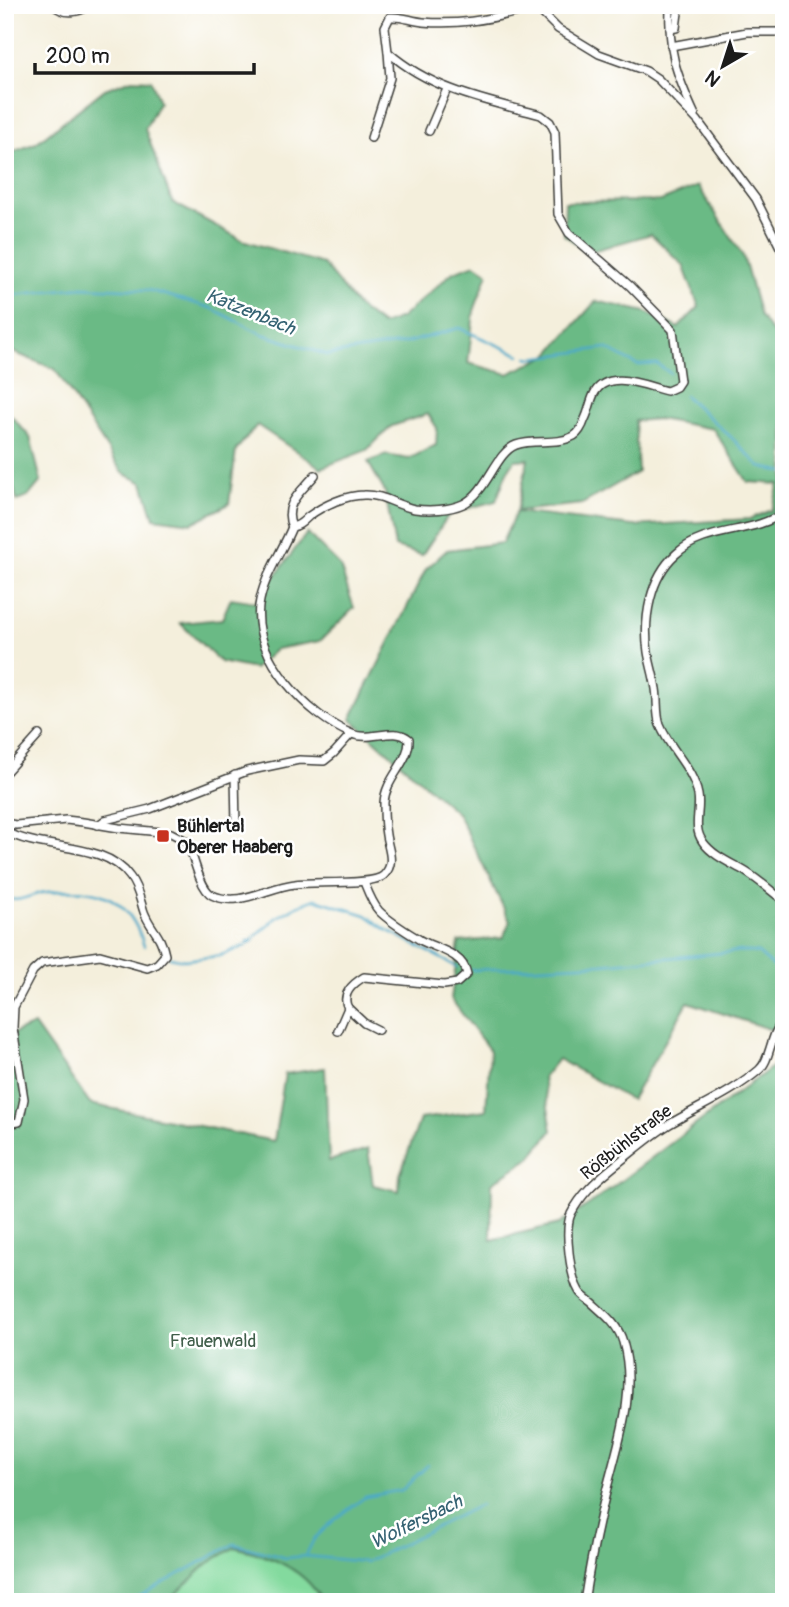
<svg xmlns="http://www.w3.org/2000/svg" width="789" height="1607" font-family="Pangolin,sans-serif">
<style>
.green{fill:#83da9e;stroke:#507b5d;stroke-width:2}
.forest{fill:#6aba85;stroke:#436b50;stroke-width:2;fill-rule:evenodd}
.lines{fill:none;stroke-linecap:round;stroke-linejoin:round}
.stream{stroke:#4ba9c9;stroke-width:2.5}
.minor-casing{stroke:#3c3c39;stroke-width:10}
.minor{stroke:#fff;stroke-width:7}
.poi-dot{fill:#c8321e;stroke:#fff;stroke-width:2.5}
.labels{text-anchor:middle;stroke-width:5;stroke-linejoin:round;paint-order:stroke}
.poi-label{font-size:18px;font-weight:bold;fill:#1c1c1c;stroke:#fff;text-anchor:start}
.street-label{font-size:18px;fill:#1c1c1c;stroke:#fff}
.park-label{font-size:18px;fill:#405e4a;stroke:#fff}
.water-label{font-size:19px;font-style:italic;fill:#346272;stroke:#fff}
</style>
<rect width="100%" height="100%" fill="#fff"/>
<filter id="ink" filterUnits="userSpaceOnUse"><feTurbulence type="fractalNoise" baseFrequency=".0143" numOctaves="2"/><feDisplacementMap in="SourceGraphic" scale="14" xChannelSelector="R" yChannelSelector="G"/><feConvolveMatrix kernelMatrix="1 2 1 2 8 2 1 2 1" color-interpolation-filters="sRGB"/></filter>
<filter id="wash" filterUnits="userSpaceOnUse"><feTurbulence type="fractalNoise" baseFrequency=".00686" numOctaves="4" result="noise"/><feDisplacementMap in="SourceGraphic" scale="28" xChannelSelector="R" yChannelSelector="G"/><feGaussianBlur stdDeviation="1.57" result="paint"/><feColorMatrix in="noise" values="0 0 0 0 0 0 0 0 0 0 0 0 0 0 0 0 0 1.4 0 .05"/><feComposite in="paint" operator="in"/></filter>
<g filter="url(#wash)">
<rect width="100%" height="100%" fill="#f4efdc"/>
<!-- green -->
<path class="green" d="M 235,1547 C 268,1555 307,1569 322,1602 L 167,1602 L 207,1564 Z"/>
<!-- forest -->
<g class="forest">
<path d="M 132,79 L 151,80 L 159,102 L 145,129 L 172,202 L 242,240 L 323,264 L 358,307 L 382,325 L 401,318 L 453,272 L 475,264 L 488,273 L 474,311 L 468,363 L 508,374 L 547,356 L 596,301 L 646,312 L 678,328 L 699,307 L 683,265 L 651,234 L 589,252 L 564,235 L 565,202 L 661,201 L 698,186 L 743,256 L 760,316 L 784,348 L 784,386 L 781,408 L 784,413 L 784,1602 L 322,1602 C 307,1569 268,1555 235,1547 L 207,1564 L 167,1602 L 5,1602 L 5,1120 L 15,1106 L 5,1082 L 5,1037 L 34,1025 L 90,1104 L 274,1141 L 285,1074 L 325,1068 L 329,1161 L 368,1149 L 373,1185 L 399,1191 L 400,1175 L 420,1119 L 486,1110 L 490,1051 L 451,999 L 459,942 L 503,938 L 510,921 L 458,814 L 351,719 L 426,569 L 447,550 L 502,543 L 516,512 L 633,526 L 750,519 L 772,510 L 779,484 L 748,482 L 713,429 L 658,419 L 635,421 L 638,472 L 582,504 L 517,511 L 528,459 L 515,460 L 507,472 L 496,501 L 450,513 L 422,555 L 395,547 L 385,492 L 368,462 L 386,455 L 409,459 L 436,445 L 437,428 L 428,414 L 392,426 L 367,450 L 321,468 L 257,425 L 236,450 L 229,504 L 192,523 L 154,518 L 143,483 L 123,473 L 55,369 L 8,350 L 12,324 L 5,321 L 5,155 L 36,143 L 105,89 ZM 688,1002 L 775,1031 L 776,1064 L 597,1199 L 559,1224 L 491,1240 L 492,1183 L 530,1158 L 552,1131 L 543,1078 L 558,1059 L 631,1100 Z"/>
<polygon points="5,409 30,437 41,481 28,497 17,501 5,456"/>
<polygon points="307,533 340,566 354,608 320,641 276,649 254,669 220,662 180,623 222,619 231,598 256,602"/>
</g>
<g class="lines">
<!-- stream -->
<g class="stream">
<polyline points="5,296 82,287 148,290 211,308 262,334 328,355 406,343 459,328 520,355"/>
<polyline points="528,357 533,358 606,348 637,365 657,364 670,373"/>
<polyline points="685,396 732,438 760,467 784,472"/>
<path d="M 5,898 C 18,903 28,896 41,893 C 92,885 128,892 144,946"/>
<polyline points="170,957 184,960 219,956 245,946 276,918 297,906 315,899 366,915 387,930 457,967"/>
<polyline points="472,970 601,964 743,951 758,953 784,976"/>
<polyline points="306,1555 314,1539 333,1521 365,1497 402,1490 428,1465"/>
<polyline points="129,1602 234,1544 286,1558 305,1556 366,1562 480,1505"/>
</g>
</g>
</g>
<g filter="url(#ink)">
<g class="lines">
<!-- minor casing -->
<g class="minor-casing">
<g id="minor">
<path d="M 53,5 C 66,16 78,12 93,5"/>
<polyline points="523,5 531,9 551,5"/>
<path d="M 670,5 C 668,52 676,74 695,115"/>
<polyline points="538,9 558,29 599,54 646,71 658,79 698,121 756,199 784,255"/>
<polyline points="670,29 676,28 679,5"/>
<polyline points="671,46 747,32 784,32"/>
<polyline points="429,131 447,89"/>
<polyline points="371,138 390,78 388,52"/>
<path d="M 784,512 C 753,535 706,526 676,554 C 650,577 643,619 648,652 C 650,664 654,676 656,689 C 658,700 656,714 660,725 C 670,750 693,768 698,795 C 701,811 692,827 703,842 C 713,856 731,863 746,872 C 759,880 771,891 784,901"/>
<path d="M 292,527 C 282,504 302,491 315,475"/>
<polyline points="5,773 39,735"/>
<polyline points="235,775 236,827"/>
<path d="M 5,823 L 16,825 L 66,820 L 83,822 L 119,828 L 171,833 L 188,842 C 193,856 200,889 212,895 C 239,908 267,887 295,884 C 312,881 374,886 384,875 C 396,863 388,849 386,835 C 384,824 384,813 384,803 C 385,778 410,762 409,739 C 394,726 370,742 352,734 C 308,716 253,659 259,606 C 263,577 281,554 292,527 C 300,526 303,521 309,516 C 324,505 346,495 364,495 C 383,494 397,506 415,509 C 429,511 450,510 463,504 C 488,492 495,453 516,445 C 534,438 556,446 574,436 C 579,433 583,425 585,419 C 589,411 590,402 594,394 C 607,368 646,386 667,391 L 676,387 L 680,381 L 673,330 L 630,286 L 569,233 L 558,214 L 555,132 L 550,122 L 541,115 C 487,101 431,90 388,52 L 385,27 L 390,17 C 403,16 411,21 423,22 C 458,25 485,20 518,12 L 524,7"/>
<polyline points="98,825 105,820 150,809 247,771 299,760 324,761 334,753 351,734"/>
<path d="M 5,831 C 41,852 104,840 130,877 C 138,887 140,900 144,912 C 151,930 161,934 165,955 L 157,964 L 147,968 L 100,955 L 42,963 L 33,971 L 14,1007 L 13,1028 L 24,1099 L 19,1122 L 5,1124"/>
<polyline points="348,1008 364,1023 378,1030"/>
<path d="M 338,1031 L 348,1008 C 341,995 352,984 364,977 L 444,985 L 457,983 L 467,974 C 463,953 437,949 420,940 C 407,932 390,922 379,911 C 372,903 368,892 364,882"/>
<path d="M 584,1602 C 590,1563 598,1525 607,1488 C 619,1440 637,1391 623,1342 C 618,1324 604,1314 591,1302 C 587,1299 581,1295 579,1291 C 570,1276 564,1229 571,1214 C 581,1194 597,1180 613,1167 C 631,1153 649,1137 668,1125 C 698,1107 732,1093 759,1070 C 771,1060 769,1036 784,1019"/>
</g>
</g>
<!-- minor -->
<use href="#minor" class="minor"/>
</g>
</g>
<!-- markers -->
<rect class="poi-dot" x="156" y="829" width="14" height="14" rx="3.5"/>
<g class="labels">
<!-- poi labels -->
<g class="poi-label">
<text x="177" y="832">Bühlertal<tspan x="177" dy="21">Oberer Haaberg</tspan></text>
</g>
<!-- street labels -->
<g class="street-label">
<text transform="translate(626 1142) rotate(-38)" y="6">Rößbühlstraße</text>
</g>
<!-- park labels -->
<g class="park-label">
<text x="213" y="1347">Frauenwald</text>
</g>
<!-- water labels -->
<g class="water-label">
<text transform="translate(251 311) rotate(22)" y="7">Katzenbach</text>
<text transform="translate(416 1521) rotate(-26)" y="7">Wolfersbach</text>
</g>
</g>
<!-- margin -->
<rect width="789" height="1607" fill="none" stroke="#fff" stroke-width="28"/>
<!-- north arrow -->
<g transform="translate(723 66) rotate(219)" stroke="#ffffff" stroke-width="5" paint-order="stroke">
<path d="M0-5L12 26L0 18L-12 26Z" fill="#1c1c1c"/>
<text y="-10" font-size="19" font-weight="bold" text-anchor="middle" fill="#1c1c1c">N</text>
</g>
<!-- scale -->
<path d="M35 63v10h219v-10" fill="none" stroke="#1c1c1c" stroke-width="3.5"/>
<text x="46" y="63" font-size="21" fill="#1c1c1c" stroke="#ffffff" stroke-width="5" paint-order="stroke">200 m</text>
</svg>
